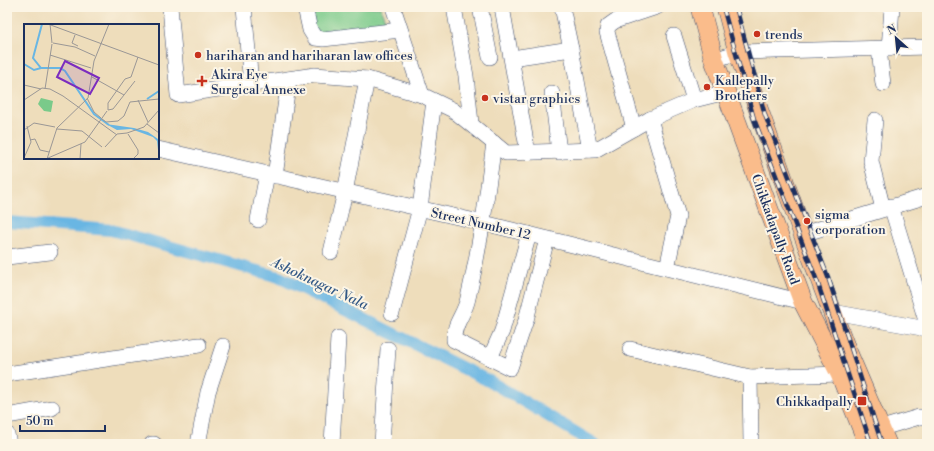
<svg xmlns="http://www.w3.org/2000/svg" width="934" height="451" font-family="'Libre Bodoni',serif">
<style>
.green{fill:#7aca8a;stroke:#4a7c74}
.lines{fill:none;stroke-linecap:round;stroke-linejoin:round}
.canal{stroke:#69b6e3;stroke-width:12}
.minor-casing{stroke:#3b496c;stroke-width:16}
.major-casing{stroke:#3b496c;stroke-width:20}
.minor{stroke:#fff;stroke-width:15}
.major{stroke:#fabc8b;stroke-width:19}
.rail-casing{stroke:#1b2f5e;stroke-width:4.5}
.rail{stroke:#fcf5e5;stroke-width:3;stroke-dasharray:9;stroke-linecap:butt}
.poi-dot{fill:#c8321e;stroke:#fcf5e5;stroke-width:1.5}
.labels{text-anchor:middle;stroke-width:4;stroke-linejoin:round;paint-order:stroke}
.poi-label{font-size:13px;fill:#1b2f5e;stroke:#fcf5e5;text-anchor:start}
.street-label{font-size:13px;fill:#1b2f5e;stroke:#fcf5e5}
.water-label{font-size:14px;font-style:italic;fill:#325886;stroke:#fcf5e5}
.inset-river{fill:none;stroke:#69b6e3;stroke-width:2}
.inset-road{fill:none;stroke:#9a9796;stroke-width:1}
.view{fill:#7b2cbf;fill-opacity:0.15;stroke:#7b2cbf;stroke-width:2}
.inset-edge{fill:none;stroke:#1b2f5e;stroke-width:2}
</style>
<rect width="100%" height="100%" fill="#fcf5e5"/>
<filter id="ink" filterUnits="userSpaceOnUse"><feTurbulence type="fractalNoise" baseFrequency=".025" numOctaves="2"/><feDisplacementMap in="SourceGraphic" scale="8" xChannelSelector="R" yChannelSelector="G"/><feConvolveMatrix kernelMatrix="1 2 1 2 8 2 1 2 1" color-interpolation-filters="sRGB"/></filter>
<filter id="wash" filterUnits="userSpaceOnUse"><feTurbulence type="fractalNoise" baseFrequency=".012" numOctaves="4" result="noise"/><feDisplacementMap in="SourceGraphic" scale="16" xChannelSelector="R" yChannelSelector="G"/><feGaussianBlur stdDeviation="0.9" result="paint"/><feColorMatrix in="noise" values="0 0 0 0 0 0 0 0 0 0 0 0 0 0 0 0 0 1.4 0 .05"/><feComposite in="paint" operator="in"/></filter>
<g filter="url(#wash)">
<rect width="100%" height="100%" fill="#edb"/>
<!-- green -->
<polygon class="green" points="307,7 380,7 389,29 309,34"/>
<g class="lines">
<!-- canal -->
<polyline class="canal" points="7,222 111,230 279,277 491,382 595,444"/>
</g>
</g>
<g filter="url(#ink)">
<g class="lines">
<!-- minor casing -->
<g class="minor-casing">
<g id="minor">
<polyline points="170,7 178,95 315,75 367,79 422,95 453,110 506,153 595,150 650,119 694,100 726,92"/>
<polyline points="244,7 251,84"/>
<polyline points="305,7 310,30 315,38 323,39 400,30"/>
<polyline points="393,7 422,95"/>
<polyline points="454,7 466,76 471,123"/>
<polyline points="480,7 490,57"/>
<polyline points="502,7 528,153"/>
<polyline points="674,36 694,100"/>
<polyline points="571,49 590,150"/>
<polyline points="879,49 883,84"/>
<polyline points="889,49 892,7"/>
<polyline points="512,58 571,49 562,7"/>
<polyline points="714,60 738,52 927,47"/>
<polyline points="552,93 559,152"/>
<polyline points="650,119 678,216 667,268"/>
<polyline points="875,120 871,161 883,209"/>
<polyline points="634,128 607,32 608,26 615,21 657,7"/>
<path d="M 494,143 C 487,195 480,247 468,298 C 465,314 453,324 454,340 L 510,368 L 526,320 L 547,239"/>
<polyline points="158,149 484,223 803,302"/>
<polyline points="275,176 289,79"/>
<polyline points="891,206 927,324"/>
<polyline points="258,220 267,174"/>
<polyline points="803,234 927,196"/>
<polyline points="331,252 345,192 367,79"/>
<polyline points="7,257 50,252"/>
<polyline points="833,312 927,329"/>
<polyline points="392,313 420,208 434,101"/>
<polyline points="630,349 750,377 840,374"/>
<polyline points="490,358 502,331 529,234"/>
<polyline points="7,374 199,345"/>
<polyline points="750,377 751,444"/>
<polyline points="7,416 52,408"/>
<polyline points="882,428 919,417 927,417"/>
<polyline points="7,434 9,444"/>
<polyline points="152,444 154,444"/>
<polyline points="198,444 208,392 223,346"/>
<polyline points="332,444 338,338"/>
<polyline points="382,444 388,349"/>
</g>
</g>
<!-- major casing -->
<g class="major-casing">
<g id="major">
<polyline points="700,7 714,60 803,302 840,374 868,444"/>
<polyline points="726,7 738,52 803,234 845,346 887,444"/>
</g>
</g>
<!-- minor -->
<use href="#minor" class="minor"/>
<!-- major -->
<use href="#major" class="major"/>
<!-- rail casing -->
<g class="rail-casing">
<g id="rail">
<polyline points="723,7 754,119 817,281 871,444"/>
<polyline points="736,7 765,115 828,277 882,444"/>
</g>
</g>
<!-- rail -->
<use href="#rail" class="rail"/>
</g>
</g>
<!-- markers -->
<g class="poi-dot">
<circle cx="757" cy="34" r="4"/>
<circle cx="198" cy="55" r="4"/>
<path d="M200 75h4v4h4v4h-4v4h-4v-4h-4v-4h4z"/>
<circle cx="707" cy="87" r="4"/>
<circle cx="485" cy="98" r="4"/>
<circle cx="807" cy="221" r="4"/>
<rect x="857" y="396" width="10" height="10" rx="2"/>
</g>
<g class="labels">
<!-- poi labels -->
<g class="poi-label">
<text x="765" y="39">trends</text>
<text x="206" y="60">hariharan and hariharan law offices</text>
<text x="211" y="79">Akira Eye<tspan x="211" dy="15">Surgical Annexe</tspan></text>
<text x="715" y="85">Kallepally<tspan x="715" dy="15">Brothers</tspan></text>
<text x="493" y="103">vistar graphics</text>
<text x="815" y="219">sigma<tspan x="815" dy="15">corporation</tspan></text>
<text x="853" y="406" text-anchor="end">Chikkadpally</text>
</g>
<!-- street labels -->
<g class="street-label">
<text transform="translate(481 223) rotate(13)" y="5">Street Number 12</text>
<text transform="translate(776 229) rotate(70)" y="5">Chikkadapally Road</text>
</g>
<!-- water labels -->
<g class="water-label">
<text transform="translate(320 283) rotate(25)" y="5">Ashoknagar Nala</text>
</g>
</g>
<!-- overview -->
<g transform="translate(24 24)">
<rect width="135" height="135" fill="#edb"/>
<path d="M 17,74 L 29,77 L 27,88 L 20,87 L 14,80 Z" fill="#7aca8a"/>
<path d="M 82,100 L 110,104 L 124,108 L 134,115 L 135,119 L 135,135 L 133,117 L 129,113 L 107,105 L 93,106 Z" fill="#69b6e3"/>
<path class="inset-river" d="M 18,0 L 9,34 L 17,44 L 36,44 L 41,47 L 70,90 L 85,101M 0,40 L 10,46 L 17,44M 123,75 L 135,67"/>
<path class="inset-road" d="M 24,0 L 135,41M 26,0 L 28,19M 51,11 L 48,19 L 54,22M 29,19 L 51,23 L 71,32M 26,31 L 67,44M 68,53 L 100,71M 0,61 L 17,65M 21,65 L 28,20M 63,74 L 70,88 L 77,94M 0,76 L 18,64 L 26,65 L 39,72 L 93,111M 114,76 L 124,98M 84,86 L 84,79 L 101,55 L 107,53 L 114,33M 84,86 L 89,85 L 111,57M 78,95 L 82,98 L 94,97 L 100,92 L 106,78 L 135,75M 123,100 L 135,109M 33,104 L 64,74 L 70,37 L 85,0M 33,105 L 58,107 L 78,123M 0,106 L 10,99 L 31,103M 104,110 L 114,126 L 114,130 L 109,135M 6,116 L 11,115 L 16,126 L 25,128M 81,123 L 93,110 L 103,109 L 120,103 L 135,86M 0,134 L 7,118 L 3,102M 24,134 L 61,118 L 83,87M 23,135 L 33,104M 56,135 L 57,120"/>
<path class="view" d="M 41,37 L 75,54 L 66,70 L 33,53 Z"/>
<rect width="135" height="135" class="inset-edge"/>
</g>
<!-- margin -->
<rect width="934" height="451" fill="none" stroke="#fcf5e5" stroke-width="24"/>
<!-- north arrow -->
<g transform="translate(896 38) rotate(333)" stroke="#fcf5e5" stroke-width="3" paint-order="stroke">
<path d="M0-3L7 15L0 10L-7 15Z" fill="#1b2f5e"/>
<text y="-6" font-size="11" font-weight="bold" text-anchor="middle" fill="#1b2f5e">N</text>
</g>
<!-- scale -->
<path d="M20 425v6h85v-6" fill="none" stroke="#1b2f5e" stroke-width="2"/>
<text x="26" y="425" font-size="12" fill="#1b2f5e" stroke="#fcf5e5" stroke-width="3" paint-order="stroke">50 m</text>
</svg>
